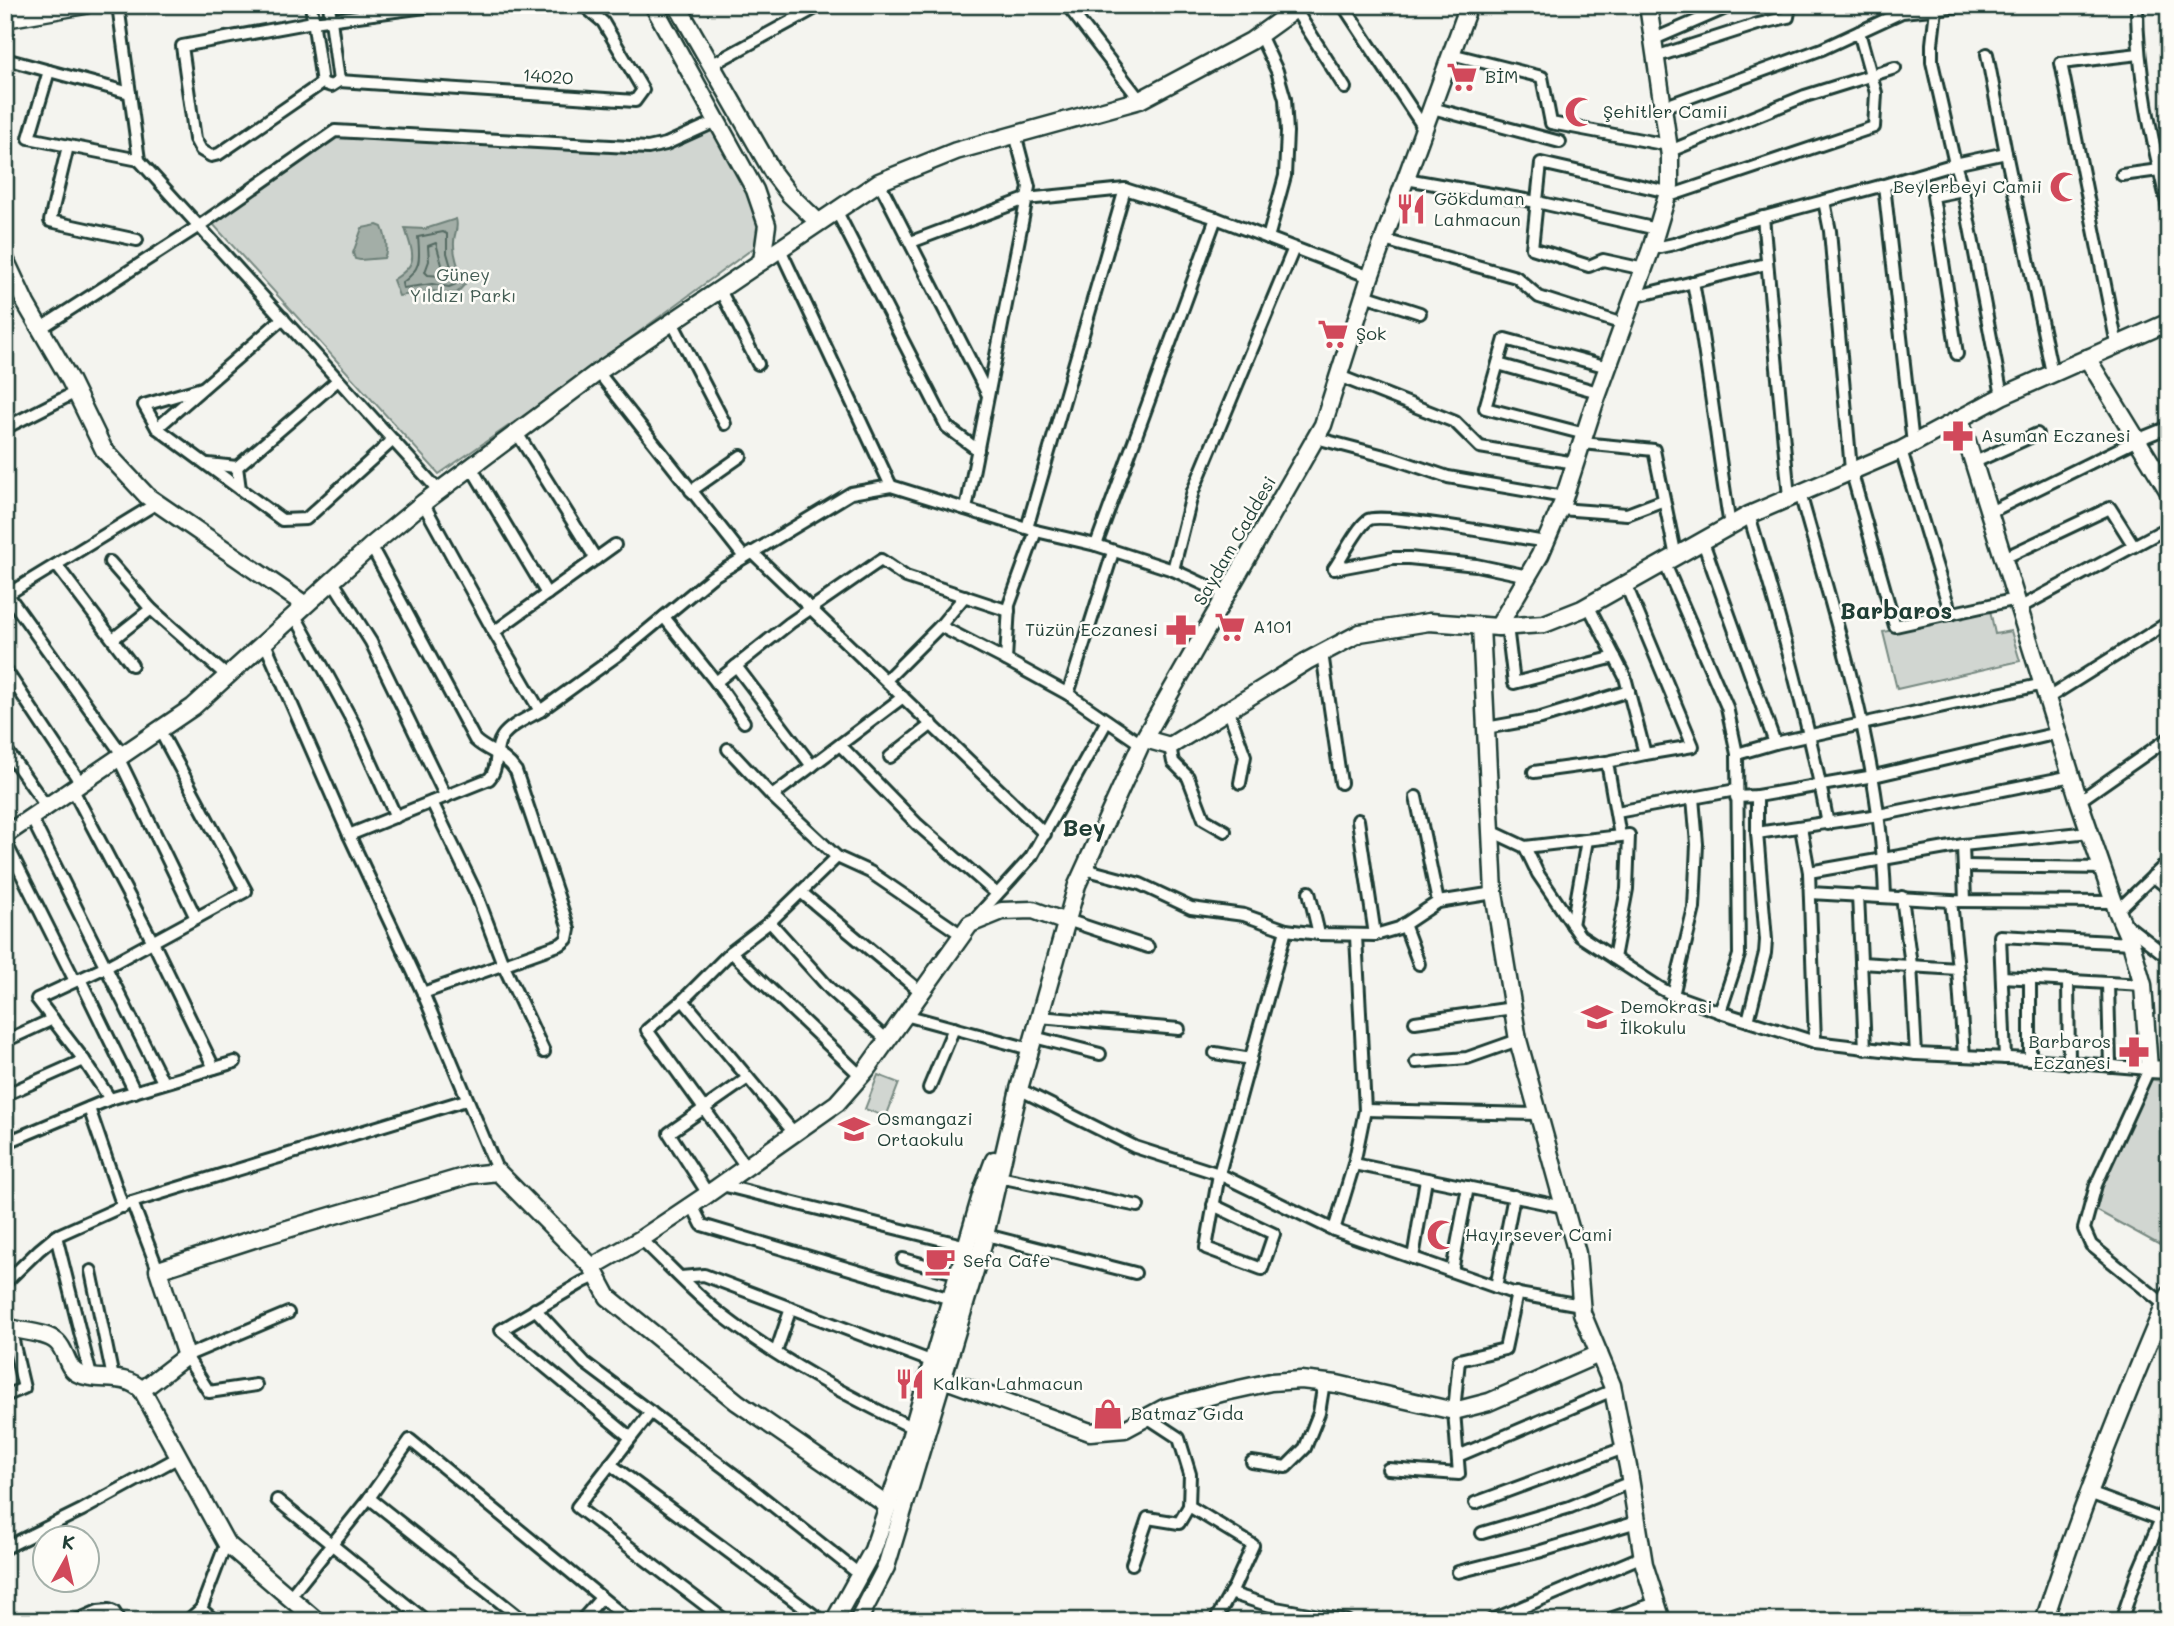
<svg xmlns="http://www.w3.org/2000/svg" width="2174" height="1626" font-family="Mali,sans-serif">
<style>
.green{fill:#d1d6d1;stroke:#788a82;stroke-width:2}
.water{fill:#a3aea7;stroke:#6e8179;stroke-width:2}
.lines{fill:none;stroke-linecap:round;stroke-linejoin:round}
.shore{stroke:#546a62;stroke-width:2}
.street-casing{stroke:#1f3d34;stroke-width:16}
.secondary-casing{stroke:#1f3d34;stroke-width:21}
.street{stroke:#fdfcf7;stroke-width:10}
.secondary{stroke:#fdfcf7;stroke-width:16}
.labels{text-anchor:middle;stroke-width:5;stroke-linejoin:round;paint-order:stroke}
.street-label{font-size:18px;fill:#1f3d34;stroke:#fdfcf7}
.poi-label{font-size:18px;fill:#1f3d34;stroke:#fdfcf7;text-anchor:start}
.park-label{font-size:18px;fill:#435c53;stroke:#fdfcf7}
.district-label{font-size:24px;font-weight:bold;fill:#1f3d34;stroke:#fdfcf7}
</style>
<rect width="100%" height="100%" fill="#f4f4ef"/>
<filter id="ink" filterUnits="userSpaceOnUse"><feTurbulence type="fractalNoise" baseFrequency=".0143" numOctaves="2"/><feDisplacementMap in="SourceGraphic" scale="14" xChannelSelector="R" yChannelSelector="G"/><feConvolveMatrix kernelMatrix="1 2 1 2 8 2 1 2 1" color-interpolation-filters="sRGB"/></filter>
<g filter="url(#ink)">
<!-- green -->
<g class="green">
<polygon points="717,121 761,219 759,244 549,398 439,474 212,223 335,131 489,139 633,153 673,144"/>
<polygon points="1990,610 1995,634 2011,631 2020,661 1897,689 1883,632"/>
<polygon points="878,1075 899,1083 886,1117 865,1109"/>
<polygon points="2148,1079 2169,1082 2169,1250 2083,1203 2136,1094"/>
</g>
<!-- water -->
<g class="water">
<path d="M 456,219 C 459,228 454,233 454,242 C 453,256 460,271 465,284 L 457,293 L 448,294 L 433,291 L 399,296 L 393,280 C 420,263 413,255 405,228 L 425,229 Z"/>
<path d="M 377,225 L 382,227 C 386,237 389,248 384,258 L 360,260 L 355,259 L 353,253 L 362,228 Z"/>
</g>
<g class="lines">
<!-- shore -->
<g class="shore">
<path d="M 443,232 L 447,234 L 447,253 L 456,284 L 449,287 L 432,284 L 403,288 L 402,283 C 422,268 420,259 418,237 Z"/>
<polygon points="436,243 444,272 441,276 428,275 425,272 429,261 428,246"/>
</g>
<!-- street casing -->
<g class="street-casing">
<g id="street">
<polyline points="118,5 139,160 439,491"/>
<polyline points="311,5 322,83"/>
<polyline points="329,5 339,81"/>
<polyline points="1067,5 1140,100"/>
<polyline points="1343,5 1424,128"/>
<path d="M 2137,5 C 2137,75 2153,144 2169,212"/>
<polyline points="1295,9 1345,88"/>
<polyline points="1936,9 1932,44 1932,62 1955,164 1963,190 2002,396"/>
<polyline points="1260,35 1277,71 1285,99 1287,132 1285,176 1268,238"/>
<polyline points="1652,40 1733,5"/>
<polyline points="1451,54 1542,77 1551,123 1668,145"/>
<polyline points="1987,54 2006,153 2052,373"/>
<polyline points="1655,57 1758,24 1788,17 1790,6 1793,5"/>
<polyline points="5,59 130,93"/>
<polyline points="711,65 821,5"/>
<polyline points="49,71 29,138 139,160"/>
<polyline points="339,81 331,86 322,83 219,154 211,156 201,150 195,139 182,46 313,22 440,5"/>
<polyline points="339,81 635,101 643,90 603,22 583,5"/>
<polyline points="1663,107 1822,49 1902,12 1971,5"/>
<polyline points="1432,108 1560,142"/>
<polyline points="68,146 50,221 137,240"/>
<polyline points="1670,151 1805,96 1895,68"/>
<polyline points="2122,175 2159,170"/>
<polyline points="1406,179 1537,202 1657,229"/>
<polyline points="879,182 988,395"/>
<polyline points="1884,185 1913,444"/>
<polyline points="1666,197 1874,127 1876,93 1859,32"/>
<polyline points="1824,201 1830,231 1851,470 1895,626 2017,599"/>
<polyline points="836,210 947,427 978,450"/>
<polyline points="1763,217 1789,497"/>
<polyline points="1384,240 1516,277 1539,297 1623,324"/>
<polyline points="911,242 1026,199 1125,189 1216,218 1370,277"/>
<polyline points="780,249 891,486"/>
<polyline points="1651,249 1674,244 1731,226 1884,185 1955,164 2006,153"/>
<polyline points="1644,269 1603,260 1589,266 1532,248 1541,163 1668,192"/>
<path d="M 1693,282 C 1708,363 1717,445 1730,526"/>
<polyline points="720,290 758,364"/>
<polyline points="1364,295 1420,313"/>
<polyline points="1633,297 1766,264"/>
<polyline points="672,322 725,424"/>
<polyline points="41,328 199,226 335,131 648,148 666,144 717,121"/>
<polyline points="2117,345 2061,63 2139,54"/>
<polyline points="1957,354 1933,196 1963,190"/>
<polyline points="1498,364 1598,392"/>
<polyline points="598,372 744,557"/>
<polyline points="1339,376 1455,422 1480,447 1575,463"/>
<polyline points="202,388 144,405 157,428 282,520 306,519 393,440"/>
<polyline points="5,428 76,392"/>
<polyline points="157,428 283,318"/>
<polyline points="517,433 596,559"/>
<polyline points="1585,434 1485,408 1505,339 1608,367"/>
<polyline points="1316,438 1392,458 1448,477 1564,497"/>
<polyline points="1582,443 1654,450 1676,557"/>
<polyline points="1901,450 1951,614"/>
<polyline points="1975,462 2037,434"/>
<polyline points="208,464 237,467 240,489"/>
<polyline points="237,467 338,380"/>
<polyline points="471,467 547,594"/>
<polyline points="691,491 741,456"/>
<path d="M 1800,493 C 1837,626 1881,758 1885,897"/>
<polyline points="423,503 494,632 540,711 619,654 712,577 851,493 891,486 1036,531 1096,545 1173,570 1227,595"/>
<polyline points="966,509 1029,187 1015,134"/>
<polyline points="1560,509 1627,514 1664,500"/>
<polyline points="1990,512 2137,440 2169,427"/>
<path d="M 1749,515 C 1780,617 1808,719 1828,824"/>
<polyline points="1027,528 1125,189"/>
<polyline points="1703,542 1775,743"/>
<polyline points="1096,545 1216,218"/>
<path d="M 371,546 L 475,740 C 489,753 504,753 516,771 L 569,929 L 567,939 L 561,944 L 423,993"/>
<polyline points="752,552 1045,834"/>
<polyline points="2004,558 2110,508 2134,546"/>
<polyline points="110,562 151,609 227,676"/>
<polyline points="1665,564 1727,707 1737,754 1739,955 1720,1012"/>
<polyline points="57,566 132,665"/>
<path d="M 1334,569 C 1341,559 1359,525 1368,520 C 1380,512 1522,538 1546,542"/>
<polyline points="1334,569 1393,558 1409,558 1476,565 1528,576"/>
<polyline points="1173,570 1193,491 1294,248"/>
<polyline points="332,580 371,642 446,797"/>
<polyline points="1626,585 1693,746 1645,754"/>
<polyline points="5,591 122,754"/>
<polyline points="8,594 157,503"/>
<polyline points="1588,605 1625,677 1645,754 1607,762 1620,836"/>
<polyline points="2019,608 2169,527"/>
<polyline points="294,614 354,724 396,817"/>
<polyline points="664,617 716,682 744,722"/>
<polyline points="940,626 1006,660 1068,694 1141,744"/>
<polyline points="1507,626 1514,683 1615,657"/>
<polyline points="494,632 615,545"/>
<polyline points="113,639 151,609"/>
<polyline points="264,641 349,835 423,993 498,1172"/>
<polyline points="1322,653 1341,783"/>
<polyline points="1006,660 1009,605 1036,531"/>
<polyline points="736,666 812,766"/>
<polyline points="5,669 80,782"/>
<polyline points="886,680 940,626 965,596"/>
<polyline points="716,682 790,623 881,560 906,577 1009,611"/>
<polyline points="1068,694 1113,552"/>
<polyline points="2048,698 2169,622"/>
<polyline points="1228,709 1245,756 1240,783"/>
<polyline points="1486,728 1541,718 1629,691"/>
<polyline points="840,745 917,824 997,894"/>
<polyline points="1170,746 1173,762 1188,777 1204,819 1225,831"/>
<polyline points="5,748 46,806"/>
<polyline points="728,749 772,796 837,857 870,872 962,935"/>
<polyline points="1737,754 1775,743 2044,684"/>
<polyline points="118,757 196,918"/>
<polyline points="890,757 932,724"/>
<polyline points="1534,772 1607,762"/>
<polyline points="72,788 153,942 214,1068"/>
<polyline points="772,796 903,697"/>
<polyline points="1416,797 1438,902"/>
<polyline points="1736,797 1757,796 1874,776 2058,733"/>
<polyline points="2079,801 2169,738"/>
<polyline points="432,802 476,893 503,964 544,1052"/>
<polyline points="1617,812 1736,790"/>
<polyline points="31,817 163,1082"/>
<polyline points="1358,820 1375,935"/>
<polyline points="1801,828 1809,872 1815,1042"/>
<polyline points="1491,831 1525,847 1538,874 1580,936 1660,988 1673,995 1720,1012 1815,1042 1916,1054 2030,1059 2149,1069 2096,1185 2084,1229 2091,1245 2165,1305"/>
<polyline points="1757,833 1879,815 2072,776"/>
<path d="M 349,835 L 489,779 C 500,768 493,750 502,737 C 510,725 528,718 540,711"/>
<polyline points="5,841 75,981"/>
<polyline points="1963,845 1965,901"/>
<polyline points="1525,847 1629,835 1627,889 1614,958"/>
<polyline points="1964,866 2102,868"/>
<polyline points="1084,869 1140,884 1191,908 1244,915 1286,930 1319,934 1375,935 1399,928 1438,902 1494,893"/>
<polyline points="1809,872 1963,845 2090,832"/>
<polyline points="2153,876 2169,889"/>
<polyline points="1309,892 1319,934"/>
<polyline points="802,893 921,992"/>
<polyline points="1810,893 1951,901 2114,902"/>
<polyline points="1858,895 1865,1049"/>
<polyline points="1902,897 1911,965 1916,1054"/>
<polyline points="1951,901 1958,969 1964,1056"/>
<polyline points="2117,911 2169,861"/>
<polyline points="1067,920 1148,947"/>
<polyline points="973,921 1031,857 1107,721"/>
<polyline points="770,922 830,989 887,1040"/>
<polyline points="2123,922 2169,958"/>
<polyline points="1404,924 1419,964"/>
<polyline points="1572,925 1587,840"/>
<polyline points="731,952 861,1076"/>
<polyline points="1861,963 1958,969"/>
<polyline points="2002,977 2143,985"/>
<polyline points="2030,978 2030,1059"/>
<polyline points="80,979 135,1092"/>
<polyline points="2068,980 2069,1063"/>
<polyline points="2108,983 2110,1066"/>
<polyline points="1673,995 1694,908 1697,844 1693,798"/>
<polyline points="683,1000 795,1134"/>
<polyline points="905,1015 1030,1049"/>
<polyline points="1039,1017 1179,1029"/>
<polyline points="1748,1021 1765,953 1766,940 1757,833 1757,796"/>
<polyline points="1415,1022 1513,1008"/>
<polyline points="1034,1037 1100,1054"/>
<polyline points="5,1041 53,1019"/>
<polyline points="1215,1053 1251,1059"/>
<polyline points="2005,1058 2000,936 2131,943"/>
<polyline points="1416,1062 1467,1058 1518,1040"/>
<polyline points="929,1088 954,1028"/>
<polyline points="1019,1089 1135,1147 1219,1174 1334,1230 1513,1293 1581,1305"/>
<polyline points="5,1095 84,1060"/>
<polyline points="110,1099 84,1060 37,999 106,967 246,891 159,729"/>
<polyline points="89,1108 123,1207"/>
<polyline points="1365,1110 1538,1114"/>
<polyline points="5,1126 12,1140"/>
<polyline points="5,1143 110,1099 235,1062"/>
<polyline points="1354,1164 1564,1207"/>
<polyline points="747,1168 647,1030 683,1000 731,952 770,922 837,857"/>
<polyline points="999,1177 1138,1206"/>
<polyline points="722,1185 967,1246"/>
<polyline points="708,1194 669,1133 748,1078"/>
<polyline points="132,1202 158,1270"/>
<polyline points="692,1205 702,1225 951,1299"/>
<polyline points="1213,1205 1274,1234 1262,1269 1206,1248 1219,1174 1286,930"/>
<polyline points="1334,1230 1354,1164 1365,1110 1356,936"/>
<polyline points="986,1235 1135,1273"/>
<polyline points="56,1236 91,1376"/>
<path d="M 641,1239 C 668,1264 694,1294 723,1316 C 781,1361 848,1396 913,1428"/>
<polyline points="1413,1258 1426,1179"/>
<polyline points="903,1259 959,1274"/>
<polyline points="91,1271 113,1378"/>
<polyline points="1452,1271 1468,1187"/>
<polyline points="596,1276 583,1282 501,1330 630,1437"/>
<polyline points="681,1277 704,1275 933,1362"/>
<polyline points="5,1283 39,1250 56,1236 132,1202 466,1100"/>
<polyline points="1496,1287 1514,1196"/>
<polyline points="535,1309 585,1363 737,1477 859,1574"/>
<polyline points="776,1352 791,1308"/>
<polyline points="256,1385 209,1392 186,1356 288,1313"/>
<polyline points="5,1396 24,1388 10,1328"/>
<polyline points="651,1412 577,1507 726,1621"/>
<polyline points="1147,1417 1179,1438 1190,1474 1189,1506 1253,1545 1234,1587 1215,1621"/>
<polyline points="1458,1456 1613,1390"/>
<polyline points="1252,1462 1286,1467 1305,1448 1319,1413 1324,1382"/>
<polyline points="610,1464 822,1621"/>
<polyline points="1388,1469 1459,1474 1454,1411 1459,1360 1505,1349 1517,1293"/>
<polyline points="2089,1493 2160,1519"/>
<polyline points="369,1498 524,1621"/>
<polyline points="277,1500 426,1621"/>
<polyline points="1475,1503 1624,1448"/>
<polyline points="1482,1533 1570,1507 1631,1482"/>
<polyline points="5,1548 82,1510 179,1457"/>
<polyline points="1132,1564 1148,1518 1179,1523 1189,1506"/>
<polyline points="1458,1572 1538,1552 1637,1522"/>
<polyline points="1230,1593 1276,1608 1347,1621"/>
<polyline points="289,1598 369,1498 410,1440 630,1621"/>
<polyline points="75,1621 98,1611 109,1610 114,1612 119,1621"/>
<polyline points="187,1621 201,1609"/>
<polyline points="215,1621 201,1609 226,1543"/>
<polyline points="581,1621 601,1598"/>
<polyline points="1490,1621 1643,1556"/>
<polyline points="1604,1621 1656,1603"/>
<polyline points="2121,1621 2136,1577 2169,1500"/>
</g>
</g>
<!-- secondary casing -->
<g class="secondary-casing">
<g id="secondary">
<polyline points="653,5 755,190 767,225 762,261"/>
<polyline points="677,5 773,173 789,194 818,222"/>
<polyline points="5,19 85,5"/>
<polyline points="5,259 26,304 70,380 104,450 147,496 304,604"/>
<polyline points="2087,358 2169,492"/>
<polyline points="1960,419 2079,801 2117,911 2131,943 2143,985 2149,1069 2169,1070"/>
<polyline points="1481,626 1494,893 1518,1040 1577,1253 1582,1313 1612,1385 1629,1472 1644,1564 1662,1621"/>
<polyline points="1498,627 1540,555 1562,504 1594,405 1651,249 1670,186 1670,156 1648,5"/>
<polyline points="1145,739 1170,746 1307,661 1360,633 1429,622 1498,627 1544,624 1582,609 1749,515 1901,450 2002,396 2169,322"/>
<polyline points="5,835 193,707 371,546 423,503 598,372 879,182 956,151 1140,100 1251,41 1301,5"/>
<polyline points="592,1267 608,1297 737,1402 888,1506"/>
<path d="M 5,1324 L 10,1328 C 24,1332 46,1332 57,1342 C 67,1351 66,1369 79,1374 C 101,1383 123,1372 142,1390 L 226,1543 L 317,1621"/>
<polyline points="943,1379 1090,1432 1125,1429 1164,1408 1221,1393 1271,1382 1301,1380 1337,1384 1454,1411 1489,1402 1599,1354"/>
<polyline points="142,1390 186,1356 158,1270 257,1238 470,1175 498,1172 592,1267 641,1239 708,1194 837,1103 866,1070 970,924 1002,911 1033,910 1066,922"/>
<polyline points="834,1621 873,1550 904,1459 983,1189 994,1160"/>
<polyline points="858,1621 886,1567 983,1244 1019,1089 1077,885 1141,744 1323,425 1370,277 1469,5"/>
<path d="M 2044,1621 C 2080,1510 2123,1402 2169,1295"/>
</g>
</g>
<!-- street -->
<use href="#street" class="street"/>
<!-- secondary -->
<use href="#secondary" class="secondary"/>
</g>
</g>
<!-- icons -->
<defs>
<g id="supermarket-bare" transform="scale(2.415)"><path d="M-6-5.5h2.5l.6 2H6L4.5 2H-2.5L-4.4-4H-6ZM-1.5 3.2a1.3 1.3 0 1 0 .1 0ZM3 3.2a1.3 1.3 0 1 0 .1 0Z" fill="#d1495b" stroke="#fdfcf7" stroke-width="2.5" paint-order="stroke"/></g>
<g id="mosque-bare" transform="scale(2.415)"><path d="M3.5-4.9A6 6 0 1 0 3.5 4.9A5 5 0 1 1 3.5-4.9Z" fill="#d1495b" stroke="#fdfcf7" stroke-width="2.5" paint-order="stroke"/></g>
<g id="restaurant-bare" transform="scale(2.415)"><path d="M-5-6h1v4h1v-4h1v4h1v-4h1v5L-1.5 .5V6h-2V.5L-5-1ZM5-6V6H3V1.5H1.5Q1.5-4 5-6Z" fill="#d1495b" stroke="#fdfcf7" stroke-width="2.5" paint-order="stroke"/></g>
<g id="pharmacy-bare" transform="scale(2.415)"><path d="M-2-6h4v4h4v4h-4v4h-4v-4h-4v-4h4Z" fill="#d1495b" stroke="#fdfcf7" stroke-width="2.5" paint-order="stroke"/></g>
<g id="school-bare" transform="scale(2.415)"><path d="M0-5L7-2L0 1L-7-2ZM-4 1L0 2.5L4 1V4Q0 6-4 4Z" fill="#d1495b" stroke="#fdfcf7" stroke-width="2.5" paint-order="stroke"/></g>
<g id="cafe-bare" transform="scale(2.415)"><path d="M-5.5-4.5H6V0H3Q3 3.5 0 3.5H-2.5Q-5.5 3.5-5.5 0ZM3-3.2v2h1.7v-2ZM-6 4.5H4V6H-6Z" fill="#d1495b" stroke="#fdfcf7" stroke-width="2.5" paint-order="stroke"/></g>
<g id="shop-bare" transform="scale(2.415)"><path d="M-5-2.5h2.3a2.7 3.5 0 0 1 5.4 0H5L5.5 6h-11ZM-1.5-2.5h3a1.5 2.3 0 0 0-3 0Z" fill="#d1495b" stroke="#fdfcf7" stroke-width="2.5" paint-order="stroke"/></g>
</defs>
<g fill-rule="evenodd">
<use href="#supermarket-bare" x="1462" y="77"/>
<use href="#mosque-bare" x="1580" y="112"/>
<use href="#mosque-bare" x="2065" y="187"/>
<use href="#restaurant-bare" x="1411" y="209"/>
<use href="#supermarket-bare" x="1333" y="334"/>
<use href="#pharmacy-bare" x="1958" y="436"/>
<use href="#supermarket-bare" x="1230" y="627"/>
<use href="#pharmacy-bare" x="1181" y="630"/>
<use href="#school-bare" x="1597" y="1017"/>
<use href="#pharmacy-bare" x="2134" y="1052"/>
<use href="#school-bare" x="854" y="1129"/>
<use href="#mosque-bare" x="1442" y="1235"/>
<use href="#cafe-bare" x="940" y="1261"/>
<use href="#restaurant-bare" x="910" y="1384"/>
<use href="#shop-bare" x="1108" y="1414"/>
</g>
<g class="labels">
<!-- street labels -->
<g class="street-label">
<text transform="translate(548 77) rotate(4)" y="6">14020</text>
<text transform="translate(1235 541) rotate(-60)" y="6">Saydam Caddesi</text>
</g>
<!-- poi labels -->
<g class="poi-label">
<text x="1485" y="83">BİM</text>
<text x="1603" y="118">Şehitler Camii</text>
<text x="2042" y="193" text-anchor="end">Beylerbeyi Camii</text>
<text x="1434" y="205">Gökduman<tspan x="1434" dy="21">Lahmacun</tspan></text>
<text x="1356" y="340">Şok</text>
<text x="1981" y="442">Asuman Eczanesi</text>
<text x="1253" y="633">A101</text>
<text x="1158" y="636" text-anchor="end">Tüzün Eczanesi</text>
<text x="1620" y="1013">Demokrasi<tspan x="1620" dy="21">İlkokulu</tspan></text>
<text x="2111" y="1048" text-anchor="end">Barbaros<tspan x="2111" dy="21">Eczanesi</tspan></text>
<text x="877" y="1125">Osmangazi<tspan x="877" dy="21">Ortaokulu</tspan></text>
<text x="1465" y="1241">Hayırsever Cami</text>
<text x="963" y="1267">Sefa Cafe</text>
<text x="933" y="1390">Kalkan Lahmacun</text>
<text x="1131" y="1420">Batmaz Gıda</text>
</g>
<!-- park labels -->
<g class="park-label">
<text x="463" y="281">Güney<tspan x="463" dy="21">Yıldızı Parkı</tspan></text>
</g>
<!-- district labels -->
<g class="district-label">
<text x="1896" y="619">Barbaros</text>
<text x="1084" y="836">Bey</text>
</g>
</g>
<!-- margin -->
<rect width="2174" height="1626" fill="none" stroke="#fdfcf7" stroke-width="28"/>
<rect x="14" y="14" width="2146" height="1598" fill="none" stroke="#1f3d34" stroke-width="2.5" filter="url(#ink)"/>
<!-- north arrow -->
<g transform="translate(66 1559) rotate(8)"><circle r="33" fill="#fdfcf7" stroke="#a4b0a9" stroke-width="2"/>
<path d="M0-5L12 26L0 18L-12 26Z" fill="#d1495b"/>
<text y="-10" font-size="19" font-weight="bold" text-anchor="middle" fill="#1f3d34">K</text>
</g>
</svg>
